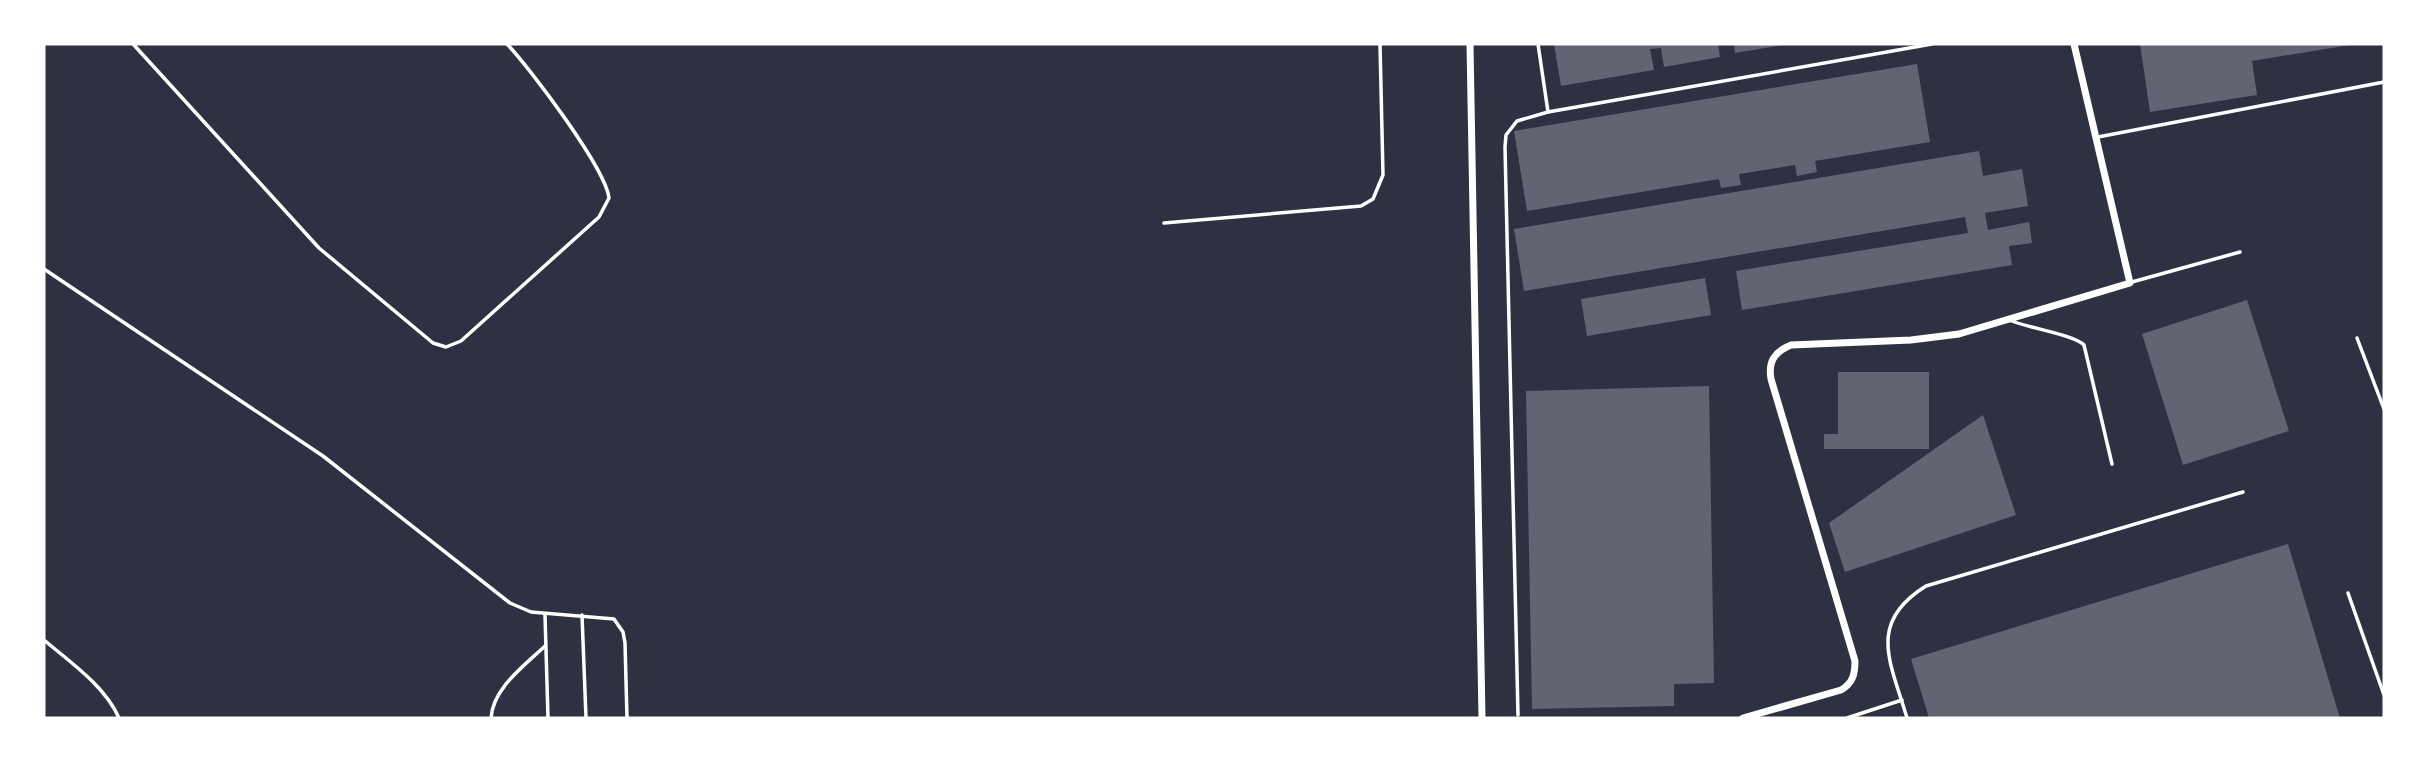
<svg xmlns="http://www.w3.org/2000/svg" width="2428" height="762" font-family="Mulish,sans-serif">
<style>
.building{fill:#626471}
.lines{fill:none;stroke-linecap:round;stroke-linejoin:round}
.service{stroke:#fff;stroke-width:3.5}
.minor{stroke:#fff;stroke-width:7}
</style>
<rect width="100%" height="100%" fill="#2d3142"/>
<!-- building -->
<g class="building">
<polygon points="1554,44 1718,44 1720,57 1664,67 1661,48 1650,49 1654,70 1561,86"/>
<polygon points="1734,44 1783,44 1783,45 1735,53"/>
<polygon points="2140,44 2350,44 2350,45 2252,61 2257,95 2150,112"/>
<polygon points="1917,64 1930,142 1815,161 1817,172 1797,176 1795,165 1739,174 1741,185 1721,188 1719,179 1527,211 1514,131"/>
<polygon points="1979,151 1983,176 2022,169 2028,206 1985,213 1988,230 2029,222 2032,243 2009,246 2012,265 1742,310 1736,271 1968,233 1965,217 1524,291 1514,229"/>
<polygon points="1705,278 1711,315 1587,336 1581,299"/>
<polygon points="2247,300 2289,431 2183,465 2142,334"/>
<polygon points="1838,372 1929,372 1929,449 1824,449 1824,434 1838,434"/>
<polygon points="1709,386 1714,683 1674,684 1674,706 1532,709 1526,391"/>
<polygon points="1983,415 2016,515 1845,572 1829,523"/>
<polygon points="2288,544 2340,718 1929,718 1911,659"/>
</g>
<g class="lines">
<!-- service -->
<g class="service">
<path d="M 133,44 L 319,248 L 433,343 L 446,347 L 461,341 L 599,217 L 609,198 C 606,169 530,68 507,44"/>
<polyline points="1538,44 1548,112"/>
<polyline points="2098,137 2384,82"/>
<polyline points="1164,223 1361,206 1373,199 1383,175 1380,44"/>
<polyline points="44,269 323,456 510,603 531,612 614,619 623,632 625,643 627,718"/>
<polyline points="2132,282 2240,252"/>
<path d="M 2009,320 C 2028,328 2075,335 2084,345 L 2112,464"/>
<polyline points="2357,338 2384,409"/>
<polyline points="2348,593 2384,695"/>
<polyline points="545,615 548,718"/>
<polyline points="582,615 586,718"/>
<path d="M 44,640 C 70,662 105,686 119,718"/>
<polyline points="1518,715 1505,147 1506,135 1517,121 1548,112 1932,44"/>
<path d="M 491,718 C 493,688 524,666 545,646"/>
<polyline points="1847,718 1902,700"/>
<path d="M 1907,718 C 1891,663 1866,623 1926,586 L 2243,492"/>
</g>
<!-- minor -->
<g class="minor">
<polyline points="1470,44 1482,718"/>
<path d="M 1743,718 L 1841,690 C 1853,683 1855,674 1855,661 L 1771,379 C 1768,362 1774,352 1791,345 L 1911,340 L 1959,334 L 2130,283 L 2074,44"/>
</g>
</g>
<!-- border -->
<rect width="2428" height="762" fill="none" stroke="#ffffff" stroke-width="91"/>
</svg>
